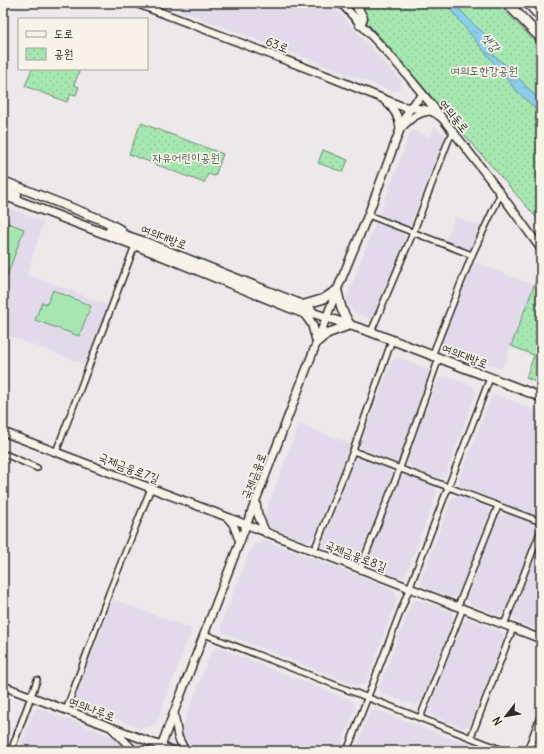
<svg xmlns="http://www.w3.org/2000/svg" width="544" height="754" font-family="Delius,'Poor Story',sans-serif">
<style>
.built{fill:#e2daea}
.park{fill:url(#park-dots);stroke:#68896e}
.pitch{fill:#a6e7b1;stroke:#68896e}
.water{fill:url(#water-ripples);stroke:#648d9e}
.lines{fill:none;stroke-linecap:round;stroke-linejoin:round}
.street-casing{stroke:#2b2b2b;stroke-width:8}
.secondary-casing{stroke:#2b2b2b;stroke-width:10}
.primary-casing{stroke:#2b2b2b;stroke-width:11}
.highway-casing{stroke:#2b2b2b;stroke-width:12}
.street{stroke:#f7f3e8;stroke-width:5}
.secondary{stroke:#f7f3e8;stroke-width:7}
.primary{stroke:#f7f3e8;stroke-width:8}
.highway{stroke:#f7f3e8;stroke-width:9}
.labels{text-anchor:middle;stroke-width:3.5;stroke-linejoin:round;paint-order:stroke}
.street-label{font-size:12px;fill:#2b2b2b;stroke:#f7f3e8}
.park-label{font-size:12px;fill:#4a5a4c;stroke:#f7f3e8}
.water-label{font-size:13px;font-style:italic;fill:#43545b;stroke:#f7f3e8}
</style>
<defs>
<pattern id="park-dots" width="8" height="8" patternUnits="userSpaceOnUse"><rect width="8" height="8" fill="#a6e7b1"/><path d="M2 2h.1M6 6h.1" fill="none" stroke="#8fc698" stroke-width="1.8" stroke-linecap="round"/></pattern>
<pattern id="water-ripples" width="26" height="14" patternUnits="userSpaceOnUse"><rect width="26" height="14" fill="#8aceeb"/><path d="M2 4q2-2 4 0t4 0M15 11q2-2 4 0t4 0" fill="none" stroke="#77b1ca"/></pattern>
</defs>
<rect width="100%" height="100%" fill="#ede8e9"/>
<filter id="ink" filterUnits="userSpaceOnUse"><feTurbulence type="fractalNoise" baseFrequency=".025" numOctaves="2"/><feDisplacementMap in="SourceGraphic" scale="8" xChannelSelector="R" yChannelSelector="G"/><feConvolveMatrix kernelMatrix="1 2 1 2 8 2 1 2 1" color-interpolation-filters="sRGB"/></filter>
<g filter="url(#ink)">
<!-- built -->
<g class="built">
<polygon points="161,3 331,3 401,81 401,86 397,91 392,91"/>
<polygon points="434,127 436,127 445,137 410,225 407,227 381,217 380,213 411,130 430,137"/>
<polygon points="3,206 44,222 27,274 110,306 87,365 7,335 3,346"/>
<polygon points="455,217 480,226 471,248 467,250 447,241 446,239"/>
<polygon points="379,222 404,232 406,236 375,318 371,319 353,312 348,305 347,297 375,224"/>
<polygon points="472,261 534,285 502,369 443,347 441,343"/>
<polygon points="395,358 400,358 428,369 430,374 400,456 397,460 393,461 365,450 362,448 361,442 392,361"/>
<polygon points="447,376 473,386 476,393 446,473 442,477 436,478 412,468 408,463 407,459 438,380 442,377"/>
<polygon points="497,395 541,412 541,518 462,487 459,484 459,480 490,400 492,396"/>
<polygon points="299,424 351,444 314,537 309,541 306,541 274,529 267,523 265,514"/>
<polygon points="359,458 389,469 391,473 392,476 361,555 359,558 353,559 325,548 322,543 354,461"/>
<polygon points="404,476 408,476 432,485 436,489 437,493 407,572 404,576 399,577 372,566 368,560 399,480"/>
<polygon points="456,496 460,496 487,507 489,509 489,514 459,593 454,596 451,597 424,587 421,579 452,498"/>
<polygon points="507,514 532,523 536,527 536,532 505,611 499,615 470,604 467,598 497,518 501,515"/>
<polygon points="262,541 267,541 341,569 393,590 396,593 397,600 366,682 363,685 358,686 223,633 221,625 251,548 256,543"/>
<polygon points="541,542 541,631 517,622 513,615"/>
<polygon points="113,599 192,629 158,719 155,724 150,727 140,728 79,704 76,700 76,696"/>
<polygon points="416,600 419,600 451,612 454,619 422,700 420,703 415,705 382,694 379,688 411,604"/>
<polygon points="469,619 500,631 503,634 504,638 472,722 469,726 465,728 433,716 431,714 429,708 463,622"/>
<polygon points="216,648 222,649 353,701 355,708 339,751 204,751 188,746 182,737 181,731 211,652"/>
<polygon points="38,708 113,737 125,744 131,751 19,751 34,711"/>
<polygon points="374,710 377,710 484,751 355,751 369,714"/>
</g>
<!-- park -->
<g class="park">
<polygon points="350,3 497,3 541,48 541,223"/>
<polygon points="32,69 80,69 74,85 79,87 76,95 71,94 67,102 25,86"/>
<polygon points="141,123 223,154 215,176 208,174 204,183 129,154"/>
<polygon points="323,150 348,160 343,172 318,163"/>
<polygon points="541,267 541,384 526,378 534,355 511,346"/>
</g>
<!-- pitch -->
<g class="pitch">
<polygon points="3,221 24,229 7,276 3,275"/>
<polygon points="53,290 91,306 79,336 35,320 42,302 47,304"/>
</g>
<!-- water -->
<polygon class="water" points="445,3 454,3 475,26 483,32 492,54 508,67 541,102 541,114 515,89"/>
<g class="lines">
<!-- street casing -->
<g class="street-casing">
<g id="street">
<polyline points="368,215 472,255"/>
<polyline points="371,332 413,233 449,139 454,133"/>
<polyline points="432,356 472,255 501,193"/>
<polyline points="353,451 541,522"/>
<polyline points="56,452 134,248"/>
<polyline points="7,455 37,468"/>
<polyline points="314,551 353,451 392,340"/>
<polyline points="360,569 400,468 439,358"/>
<polyline points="458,606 498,506"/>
<polyline points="504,625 541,530"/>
<polyline points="204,634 505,751"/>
<polyline points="66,710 109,593 151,488"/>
<polyline points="420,718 463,608"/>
<polyline points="471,737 513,628"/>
<polyline points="11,751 37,680"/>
<polyline points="347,751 490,378"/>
</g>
</g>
<!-- secondary casing -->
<g class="secondary-casing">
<g id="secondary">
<path d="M 136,3 L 335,79 L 401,106 C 417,110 429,106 442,118"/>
<path d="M 341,3 C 363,27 386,50 407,75 C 454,131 499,190 541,249"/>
<path d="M 385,101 C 394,108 399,117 400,128"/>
<path d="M 402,127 C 410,119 418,112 429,111"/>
<polyline points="3,432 227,517 541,639"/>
<polyline points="256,503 258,515 266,533"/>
<polyline points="228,518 233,524 240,542"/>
<polyline points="3,686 174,751"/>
<polyline points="174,713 178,737 185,751"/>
<polyline points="112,728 134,751"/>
<polyline points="157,751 161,746 337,290 368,215 404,119 412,105 423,95"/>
<polyline points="528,751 541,717"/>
</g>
</g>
<!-- primary casing -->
<g class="primary-casing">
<g id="primary">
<polyline points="355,3 363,18 360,25"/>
<polyline points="3,181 105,221 121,230"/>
<polyline points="3,189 17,195"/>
<polyline points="3,195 150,251 305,314 308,315 313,313 371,332 541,397"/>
<polyline points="110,230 145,242 303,305 310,308 313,313"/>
<polyline points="303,305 323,299 337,290 342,310 350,325 328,333 317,342 312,324 305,314"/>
</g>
</g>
<!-- highway casing -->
<g class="highway-casing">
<g id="highway">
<polyline points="507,3 541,38"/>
<polyline points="528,3 541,17"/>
</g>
</g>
<!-- street -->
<use href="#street" class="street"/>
<!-- secondary -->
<use href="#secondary" class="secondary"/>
<!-- primary -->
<use href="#primary" class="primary"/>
<!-- highway -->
<use href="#highway" class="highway"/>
</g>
</g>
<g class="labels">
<!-- street labels -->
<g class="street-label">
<text transform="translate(277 45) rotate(21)" y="4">63로</text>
<text transform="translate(454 116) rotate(51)" y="4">여의동로</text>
<text transform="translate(164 237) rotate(21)" y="4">여의대방로</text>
<text transform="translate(465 356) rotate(21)" y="4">여의대방로</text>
<text transform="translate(129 468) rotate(21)" y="4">국제금융로7길</text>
<text transform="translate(254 476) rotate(-69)" y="4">국제금융로</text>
<text transform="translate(356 556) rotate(21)" y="4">국제금융로8길</text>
<text transform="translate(92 709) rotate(21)" y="4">여의나루로</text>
</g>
<!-- park labels -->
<g class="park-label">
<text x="484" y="75">여의도한강공원</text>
<text x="186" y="162">자유어린이공원</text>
</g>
<!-- water labels -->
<g class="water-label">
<text transform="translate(491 42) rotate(50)" y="5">샛강</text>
</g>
</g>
<!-- margin -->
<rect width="544" height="754" fill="none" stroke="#f7f3e8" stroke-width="16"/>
<rect x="8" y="8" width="528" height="738" fill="none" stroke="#2b2b2b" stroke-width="1.5" filter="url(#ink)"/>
<!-- legend -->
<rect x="18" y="18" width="130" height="52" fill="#f7f3e8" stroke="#a5a39c"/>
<rect x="26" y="31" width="20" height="6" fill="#f7f3e8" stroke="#a5a39c"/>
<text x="54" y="38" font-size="12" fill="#2b2b2b">도로</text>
<rect x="26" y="48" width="20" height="12" fill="url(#park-dots)" stroke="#a5a39c"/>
<text x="54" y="58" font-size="12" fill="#2b2b2b">공원</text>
<!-- north arrow -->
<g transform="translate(506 716) rotate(239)" stroke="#f7f3e8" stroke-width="3" paint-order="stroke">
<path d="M0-3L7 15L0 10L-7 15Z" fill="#2b2b2b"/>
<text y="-6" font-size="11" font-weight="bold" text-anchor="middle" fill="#2b2b2b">N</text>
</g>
</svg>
